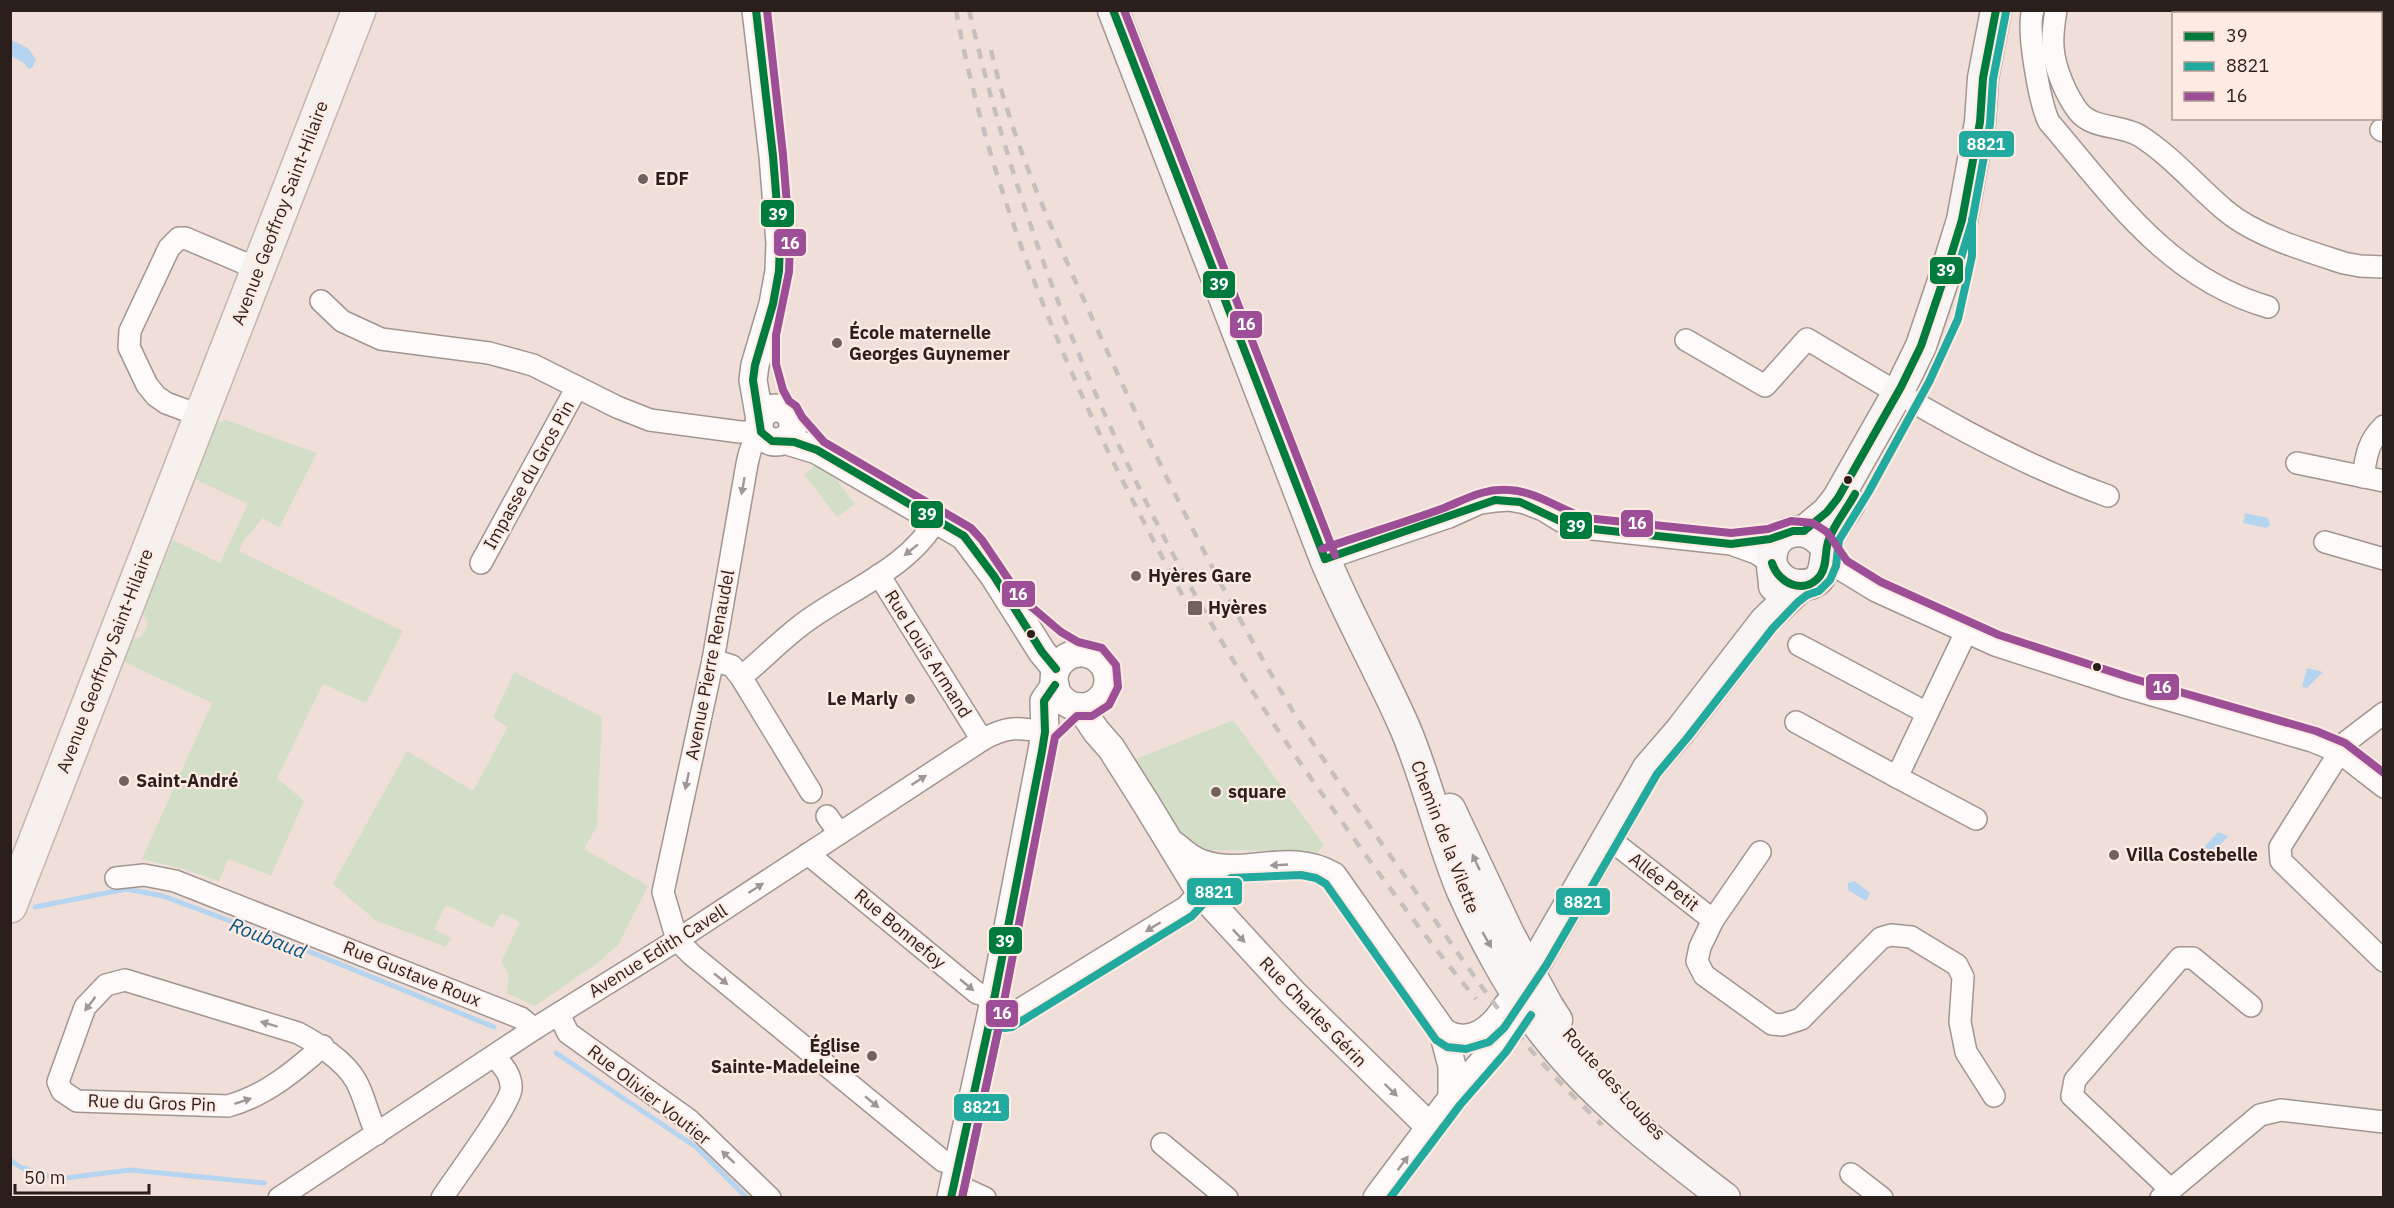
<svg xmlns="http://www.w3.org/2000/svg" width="2394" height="1208" font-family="'IBM Plex Sans',sans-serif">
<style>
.green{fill:#d3dec8}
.water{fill:#b5d4ef}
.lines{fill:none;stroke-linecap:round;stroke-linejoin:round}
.stream{stroke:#b5d4ef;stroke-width:5}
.minor-casing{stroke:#a29590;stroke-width:24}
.tertiary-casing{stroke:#a29590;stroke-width:30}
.secondary-casing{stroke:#a29590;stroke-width:33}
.primary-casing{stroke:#c3b5af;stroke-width:36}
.minor{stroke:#fdfaf9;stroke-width:21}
.tertiary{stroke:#fdfaf9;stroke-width:27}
.secondary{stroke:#f9f5f4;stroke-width:30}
.primary{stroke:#f7f1ee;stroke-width:33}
.rail{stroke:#c5c0be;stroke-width:4.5;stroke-dasharray:10 10;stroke-linecap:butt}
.bus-1-casing{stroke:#ffebe3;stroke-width:12}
.bus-2-casing{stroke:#ffebe3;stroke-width:12}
.bus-3-casing{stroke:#ffebe3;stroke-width:12}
.bus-1{stroke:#007b3e;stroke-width:8}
.bus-2{stroke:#23aa9e;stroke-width:8}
.bus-3{stroke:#9c4e96;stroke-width:8}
.oneway{fill:#9e9795}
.oneway2{fill:#9c9592}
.poi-dot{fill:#70625d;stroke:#ffebe3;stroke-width:2}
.bus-dot{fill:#2b1f1b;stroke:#ffebe3;stroke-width:2}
.labels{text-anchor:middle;stroke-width:4.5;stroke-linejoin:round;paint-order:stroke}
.poi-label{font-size:18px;font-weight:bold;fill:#2b1f1b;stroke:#ffebe3;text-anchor:start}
.street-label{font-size:18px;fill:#2b1f1b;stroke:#ffebe3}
.water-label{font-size:20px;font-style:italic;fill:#075686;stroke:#ffebe3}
.line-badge{stroke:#ffebe3;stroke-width:2}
.badge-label{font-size:16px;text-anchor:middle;font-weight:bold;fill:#fff}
</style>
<rect width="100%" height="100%" fill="#f0dfd8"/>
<!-- green -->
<g class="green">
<polygon points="226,420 317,453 279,528 263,518 244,540 239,551 403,631 366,703 323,684 277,778 304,801 271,876 228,859 219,881 180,868 142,859 212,703 122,661 130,641 142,636 148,624 142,613 173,540 220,563 248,504 188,476 207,427"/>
<polygon points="822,461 855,504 837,517 804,474"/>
<polygon points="514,672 602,717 597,826 584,849 648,886 618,945 600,961 535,1006 507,993 509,975 501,962 520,922 501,913 493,928 446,905 434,929 451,938 446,947 375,920 333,884 407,751 473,791 508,727 493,718"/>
<polygon points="1233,720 1324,845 1316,854 1304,851 1188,850 1131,761"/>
</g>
<!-- water -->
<g class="water">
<polygon points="10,39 29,49 36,60 32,68 28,69 24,63 11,56"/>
<polygon points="2245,513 2268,518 2270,525 2266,528 2243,523"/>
<polygon points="2307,668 2323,672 2307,688 2302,687"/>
<path d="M 2218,832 L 2228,836 C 2224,842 2219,845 2214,852 L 2204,847 Z"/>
<polygon points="1855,881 1870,893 1866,901 1848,890 1848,883"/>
</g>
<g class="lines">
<!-- stream -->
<g class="stream">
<polyline points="35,907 126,889 163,896 276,938 494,1027"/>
<polyline points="556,1053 696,1147 747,1198"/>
<polyline points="10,1160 20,1167 57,1179 130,1170 264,1183"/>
</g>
<!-- minor casing -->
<g class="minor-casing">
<g id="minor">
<path d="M 2033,10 C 2026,28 2040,105 2049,122 C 2114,198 2168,278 2268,307"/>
<path d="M 2056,10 C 2054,22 2052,35 2053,47 C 2054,67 2066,95 2078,111 C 2093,130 2120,124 2140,136 C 2173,157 2197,187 2226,211 C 2256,236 2307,251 2344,263 L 2360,266 L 2384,267"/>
<polyline points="2227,10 2227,14"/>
<polyline points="2381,130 2384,131"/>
<polyline points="321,301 342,321 381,339 489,353 533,365 617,407 650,420 740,432 761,432"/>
<path d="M 1686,340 L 1765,386 L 1807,339 C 1904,397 2002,458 2108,496"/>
<polyline points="201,416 166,403 156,396 147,385 129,347 130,331 169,248 179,238 185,238 258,269"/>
<path d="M 767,439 C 749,442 751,449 747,464 L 713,660 L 663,892 L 677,940 L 692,955 L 943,1161 L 958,1164"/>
<polyline points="2297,463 2384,481"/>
<path d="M 2363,477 C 2366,456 2368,441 2384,426"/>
<polyline points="2325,542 2384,559"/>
<polyline points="1826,551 1840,569 1876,591 1995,645 2128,688 2312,741 2339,752 2384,787"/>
<polyline points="1325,559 1449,517 1480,503 1495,501 1509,500 1525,503 1543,510 1561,521 1584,528 1731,544 1756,553 1772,563"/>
<polyline points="481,563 577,387"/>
<polyline points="879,575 982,740"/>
<polyline points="1966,632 1897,777 1976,819"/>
<polyline points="1799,645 1927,713"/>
<path d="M 713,660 L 732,666 L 741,677 C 761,661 779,642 800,626 C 842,593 911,568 936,519"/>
<polyline points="741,677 811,792"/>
<polyline points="2384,713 2346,742 2280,847 2281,861 2384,961"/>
<polyline points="1796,722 1897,777"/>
<polyline points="827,816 839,833"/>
<polyline points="1605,839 1621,848 1713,920"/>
<polyline points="1760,852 1713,920 1700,947 1697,961 1704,975 1772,1024 1782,1025 1801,1019 1881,938 1891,935 1911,937 1957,965 1963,977 1960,1022 1966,1052 1994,1096"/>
<polyline points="808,854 977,993 994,998"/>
<polyline points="116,878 144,875 175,881 521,1018 534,1029"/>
<polyline points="559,1014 568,1033 689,1120 770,1198"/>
<polyline points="991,1015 1006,1018 1186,907 1200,892"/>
<path d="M 323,1046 C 295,1071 265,1096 228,1106 L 77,1101 L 62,1091 L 58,1082 L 85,1007 L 106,985 L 125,980 L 298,1033 C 317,1043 345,1061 356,1081 C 365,1097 368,1117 377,1134"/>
<polyline points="1162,1144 1227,1198"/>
<polyline points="1851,1174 1882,1198"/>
<polyline points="954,1184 985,1198"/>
<polyline points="2170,1189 2072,1096 2075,1080 2180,958 2193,958 2251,1006"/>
<path d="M 279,1198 L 534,1029 L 677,940 L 982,740 C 1006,726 1019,727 1045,732"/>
<path d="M 442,1198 C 454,1179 510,1105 511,1089 C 512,1075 503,1066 495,1057"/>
<polyline points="2161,1198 2260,1115 2281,1110 2384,1122"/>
</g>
</g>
<!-- tertiary casing -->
<g class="tertiary-casing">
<g id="tertiary">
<polyline points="756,10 773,156 780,243 779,271 773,304 755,365 753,380 760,420"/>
<circle cx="776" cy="425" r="17"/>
<polyline points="784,440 817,450 964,536 994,576 1042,652 1056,669"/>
<circle cx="1081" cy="680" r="27"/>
<polyline points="1080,707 1096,731 1111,748 1147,805 1200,892 1293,993 1430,1127"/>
<path d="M 1175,846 C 1183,853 1192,861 1203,864 C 1246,879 1288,850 1333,876 L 1443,1032 L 1452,1066 L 1452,1098"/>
<path d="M 1443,1032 C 1470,1049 1493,1029 1507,1006"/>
<polyline points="951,1198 991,1015 1042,751 1045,732 1044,701 1055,685"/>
<polyline points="1377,1198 1452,1098 1498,1045 1524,1005"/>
</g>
</g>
<!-- secondary casing -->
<g class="secondary-casing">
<g id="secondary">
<path d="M 1113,10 L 1325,559 C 1349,617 1380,671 1405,728 C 1427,780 1440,838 1462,891 C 1482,936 1513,994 1544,1033 C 1594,1098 1660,1148 1725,1198"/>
<polyline points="1804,531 1827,512 1838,498 1901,387 1921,346 1945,275 1962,220 1980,122 1983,78 1996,10"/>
<path d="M 1773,568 C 1779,578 1787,585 1799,585 C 1833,586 1821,554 1830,535 C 1835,524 1844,514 1850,503"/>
<path d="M 1774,586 C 1774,575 1770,563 1772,553 C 1776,529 1805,525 1820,541"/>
<polyline points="1450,809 1509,934 1548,1006 1557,1020"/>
<polyline points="1521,984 1538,959 1648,768 1680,731 1765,621 1802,585"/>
</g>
</g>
<!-- primary casing -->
<g class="primary-casing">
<polyline id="primary" points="10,906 359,10"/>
</g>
<!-- minor -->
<use href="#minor" class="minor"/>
<!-- tertiary -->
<use href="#tertiary" class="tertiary"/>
<!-- secondary -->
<use href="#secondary" class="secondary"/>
<!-- primary -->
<use href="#primary" class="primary"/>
<!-- rail -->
<g class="rail">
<path d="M 956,10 C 983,159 1041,312 1106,447 C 1133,503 1163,558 1191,612"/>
<path d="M 969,10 C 1018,220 1096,420 1202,607 C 1243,681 1291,751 1340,819 C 1384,881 1428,941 1476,999"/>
<path d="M 991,50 C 1014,151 1060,247 1103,342 C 1158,463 1217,583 1285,698 C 1321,759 1363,817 1404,875 C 1442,930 1479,986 1521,1038 C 1546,1069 1574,1097 1602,1125"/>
</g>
<!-- bus-1 casing -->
<g class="bus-1-casing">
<g id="bus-1">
<polyline points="756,10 773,156 780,243 779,271 773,304 755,365 753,380 761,432 772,441 794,442 817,450 964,536 994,576 1042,652 1056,669"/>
<polyline points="1113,10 1325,559"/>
<polyline points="1325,559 1495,500 1520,502 1562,522 1584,528 1731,544 1770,539 1793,531 1804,531 1827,512 1838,498 1901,387 1921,346 1945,275 1962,220 1980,122 1983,78 1996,10"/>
<path d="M 1772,563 C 1778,583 1804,596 1820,576 C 1828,565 1824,551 1829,539 C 1835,523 1847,509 1855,494"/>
<polyline points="951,1198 991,1015 1042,751 1045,732 1044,701 1055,685"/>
</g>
</g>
<!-- bus-2 casing -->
<g class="bus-2-casing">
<g id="bus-2">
<polyline points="1956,274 1972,222 1990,124 1993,79 2006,12"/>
<polyline points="989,1025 1005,1028 1012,1027 1192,916 1217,889 1231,878 1301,875 1316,878 1326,884 1436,1040 1447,1047 1466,1049 1489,1042 1504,1028 1547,964 1657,774 1688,737 1773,628 1798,602 1807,595 1819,591 1830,580 1836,566 1839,540 1868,493 1929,382 1958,319 1972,256 1972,220"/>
<polyline points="962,1198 1001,1017"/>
<polyline points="1390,1198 1460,1105 1506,1052 1531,1015"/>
</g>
</g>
<!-- bus-3 casing -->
<g class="bus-3-casing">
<g id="bus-3">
<polyline points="767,10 783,155 790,242 789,272 776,335 776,364 783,390 789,401 796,406 802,417 824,442 971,528 982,540 1021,598 1061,632 1078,642 1102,648 1116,665 1118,687 1109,705 1092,716 1077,716 1055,737 1001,1017 962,1198"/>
<polyline points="1124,10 1335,555"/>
<path d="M 1322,549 C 1362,535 1403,523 1444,508 C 1466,499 1484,488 1509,490 C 1536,491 1560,510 1586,518 L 1731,533 L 1768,529 L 1791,521 L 1813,523 L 1827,532 L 1847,561 L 1881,582 L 1999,635 L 2131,678 L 2316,731 L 2345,743 L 2384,773"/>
</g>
</g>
<!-- bus-1 -->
<use href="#bus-1" class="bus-1"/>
<!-- bus-2 -->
<use href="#bus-2" class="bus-2"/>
<!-- bus-3 -->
<use href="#bus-3" class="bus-3"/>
</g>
<!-- one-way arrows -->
<defs><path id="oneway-solid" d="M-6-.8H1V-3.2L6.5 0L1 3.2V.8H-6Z" transform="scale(1.5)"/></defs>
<g class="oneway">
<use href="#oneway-solid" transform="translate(743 486) rotate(100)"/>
<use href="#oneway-solid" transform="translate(911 550) rotate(141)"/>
<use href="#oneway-solid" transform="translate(919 780) rotate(-33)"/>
<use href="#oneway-solid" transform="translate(687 781) rotate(102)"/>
<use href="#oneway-solid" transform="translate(1279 865) rotate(177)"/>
<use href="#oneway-solid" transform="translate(756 888) rotate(-33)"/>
<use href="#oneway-solid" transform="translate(1153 927) rotate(148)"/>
<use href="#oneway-solid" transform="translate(1239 936) rotate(47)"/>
<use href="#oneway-solid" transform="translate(721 979) rotate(39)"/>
<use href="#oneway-solid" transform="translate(967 985) rotate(40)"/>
<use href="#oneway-solid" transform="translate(90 1004) rotate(127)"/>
<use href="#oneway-solid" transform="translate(269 1024) rotate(-163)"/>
<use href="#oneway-solid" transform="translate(1391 1090) rotate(44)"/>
<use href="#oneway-solid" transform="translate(243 1101) rotate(-18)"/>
<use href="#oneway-solid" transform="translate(872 1102) rotate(39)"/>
<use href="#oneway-solid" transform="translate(728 1157) rotate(-137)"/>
<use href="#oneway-solid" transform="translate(1403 1163) rotate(-53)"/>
</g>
<g class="oneway2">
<use href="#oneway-solid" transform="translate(1476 862) rotate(-115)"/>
<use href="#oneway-solid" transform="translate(1487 940) rotate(60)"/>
</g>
<!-- markers -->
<g class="poi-dot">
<circle cx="643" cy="179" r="6"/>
<circle cx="837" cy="343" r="6"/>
<circle cx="1136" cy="576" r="6"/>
<rect x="1187" y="600" width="16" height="16" rx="3"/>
<circle cx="910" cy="699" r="6"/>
<circle cx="124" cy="781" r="6"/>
<circle cx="1216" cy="792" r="6"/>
<circle cx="2114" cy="855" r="6"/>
<circle cx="872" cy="1056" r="6"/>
</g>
<g class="bus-dot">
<circle cx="1848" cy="480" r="5"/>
<circle cx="1031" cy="634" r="5"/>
<circle cx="2097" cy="667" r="5"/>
</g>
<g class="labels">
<!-- poi labels -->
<g class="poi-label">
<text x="655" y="185">EDF</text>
<text x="849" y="339">École maternelle<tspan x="849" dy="21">Georges Guynemer</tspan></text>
<text x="1148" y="582">Hyères Gare</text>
<text x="1208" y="614">Hyères</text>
<text x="898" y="705" text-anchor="end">Le Marly</text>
<text x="136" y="787">Saint-André</text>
<text x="1228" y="798">square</text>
<text x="2126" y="861">Villa Costebelle</text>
<text x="860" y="1052" text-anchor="end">Église<tspan x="860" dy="21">Sainte-Madeleine</tspan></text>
</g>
<!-- street labels -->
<g class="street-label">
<text transform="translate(280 213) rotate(-69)" y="6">Avenue Geoffroy Saint-Hilaire</text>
<text transform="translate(529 475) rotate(-61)" y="6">Impasse du Gros Pin</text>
<text transform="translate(928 654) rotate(58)" y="6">Rue Louis Armand</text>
<text transform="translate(105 661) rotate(-69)" y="6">Avenue Geoffroy Saint-Hilaire</text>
<text transform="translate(710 665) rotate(-79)" y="6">Avenue Pierre Renaudel</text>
<text transform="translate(1445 837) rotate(69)" y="6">Chemin de la Vilette</text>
<text transform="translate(1664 882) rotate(38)" y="6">Allée Petit</text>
<text transform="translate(900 929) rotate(40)" y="6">Rue Bonnefoy</text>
<text transform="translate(658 951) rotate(-32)" y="6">Avenue Edith Cavell</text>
<text transform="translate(412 974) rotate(22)" y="6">Rue Gustave Roux</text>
<text transform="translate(1313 1012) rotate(46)" y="6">Rue Charles Gérin</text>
<text transform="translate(1614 1084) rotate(48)" y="6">Route des Loubes</text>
<text transform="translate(649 1095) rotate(38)" y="6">Rue Olivier Voutier</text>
<text transform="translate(152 1103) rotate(2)" y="6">Rue du Gros Pin</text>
</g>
<!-- water labels -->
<g class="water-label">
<text transform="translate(268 938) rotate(21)" y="7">Roubaud</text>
</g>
</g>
<g class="line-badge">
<rect x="1958" y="130" width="57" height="28" rx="6" fill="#23aa9e"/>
<rect x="760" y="199" width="35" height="29" rx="6" fill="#007b3e"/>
<rect x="773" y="228" width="34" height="29" rx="6" fill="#9c4e96"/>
<rect x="1929" y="256" width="35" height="29" rx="6" fill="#007b3e"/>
<rect x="1202" y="270" width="34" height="29" rx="6" fill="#007b3e"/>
<rect x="1229" y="310" width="34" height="29" rx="6" fill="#9c4e96"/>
<rect x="910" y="500" width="34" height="29" rx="6" fill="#007b3e"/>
<rect x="1620" y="509" width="34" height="29" rx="6" fill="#9c4e96"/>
<rect x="1559" y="511" width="34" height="29" rx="6" fill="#007b3e"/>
<rect x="1001" y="580" width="35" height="28" rx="6" fill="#9c4e96"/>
<rect x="2145" y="673" width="35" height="28" rx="6" fill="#9c4e96"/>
<rect x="1186" y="877" width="57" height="29" rx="6" fill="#23aa9e"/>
<rect x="1555" y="887" width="56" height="29" rx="6" fill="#23aa9e"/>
<rect x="988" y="926" width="35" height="29" rx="6" fill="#007b3e"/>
<rect x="985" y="999" width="34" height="29" rx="6" fill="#9c4e96"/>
<rect x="953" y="1093" width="57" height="29" rx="6" fill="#23aa9e"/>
</g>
<g class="badge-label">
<text x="1986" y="150">8821</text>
<text x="778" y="220">39</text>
<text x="790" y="249">16</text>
<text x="1946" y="276">39</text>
<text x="1219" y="290">39</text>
<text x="1246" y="330">16</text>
<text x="927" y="520">39</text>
<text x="1637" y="529">16</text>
<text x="1576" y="532">39</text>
<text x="1018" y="600">16</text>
<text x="2162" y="693">16</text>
<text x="1214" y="898">8821</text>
<text x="1583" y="908">8821</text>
<text x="1005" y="947">39</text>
<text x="1002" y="1019">16</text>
<text x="982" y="1113">8821</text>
</g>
<!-- border -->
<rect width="2394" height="1208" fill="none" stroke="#2b1f1b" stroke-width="24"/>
<!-- legend -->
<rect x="2172" y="12" width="210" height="108" fill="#ffebe3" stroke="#aa9993" stroke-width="1.5"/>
<rect x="2184" y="32" width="30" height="9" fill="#007b3e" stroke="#aa9993" stroke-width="1.5"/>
<text x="2226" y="42" font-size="18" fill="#2b1f1b">39</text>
<rect x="2184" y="62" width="30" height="9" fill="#23aa9e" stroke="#aa9993" stroke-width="1.5"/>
<text x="2226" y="72" font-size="18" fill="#2b1f1b">8821</text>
<rect x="2184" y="92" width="30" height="9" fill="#9c4e96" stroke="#aa9993" stroke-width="1.5"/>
<text x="2226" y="102" font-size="18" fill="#2b1f1b">16</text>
<!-- scale -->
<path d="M15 1184v9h134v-9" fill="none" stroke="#2b1f1b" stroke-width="3"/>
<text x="24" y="1184" font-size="18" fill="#2b1f1b" stroke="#ffebe3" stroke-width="4.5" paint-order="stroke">50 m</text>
</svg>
